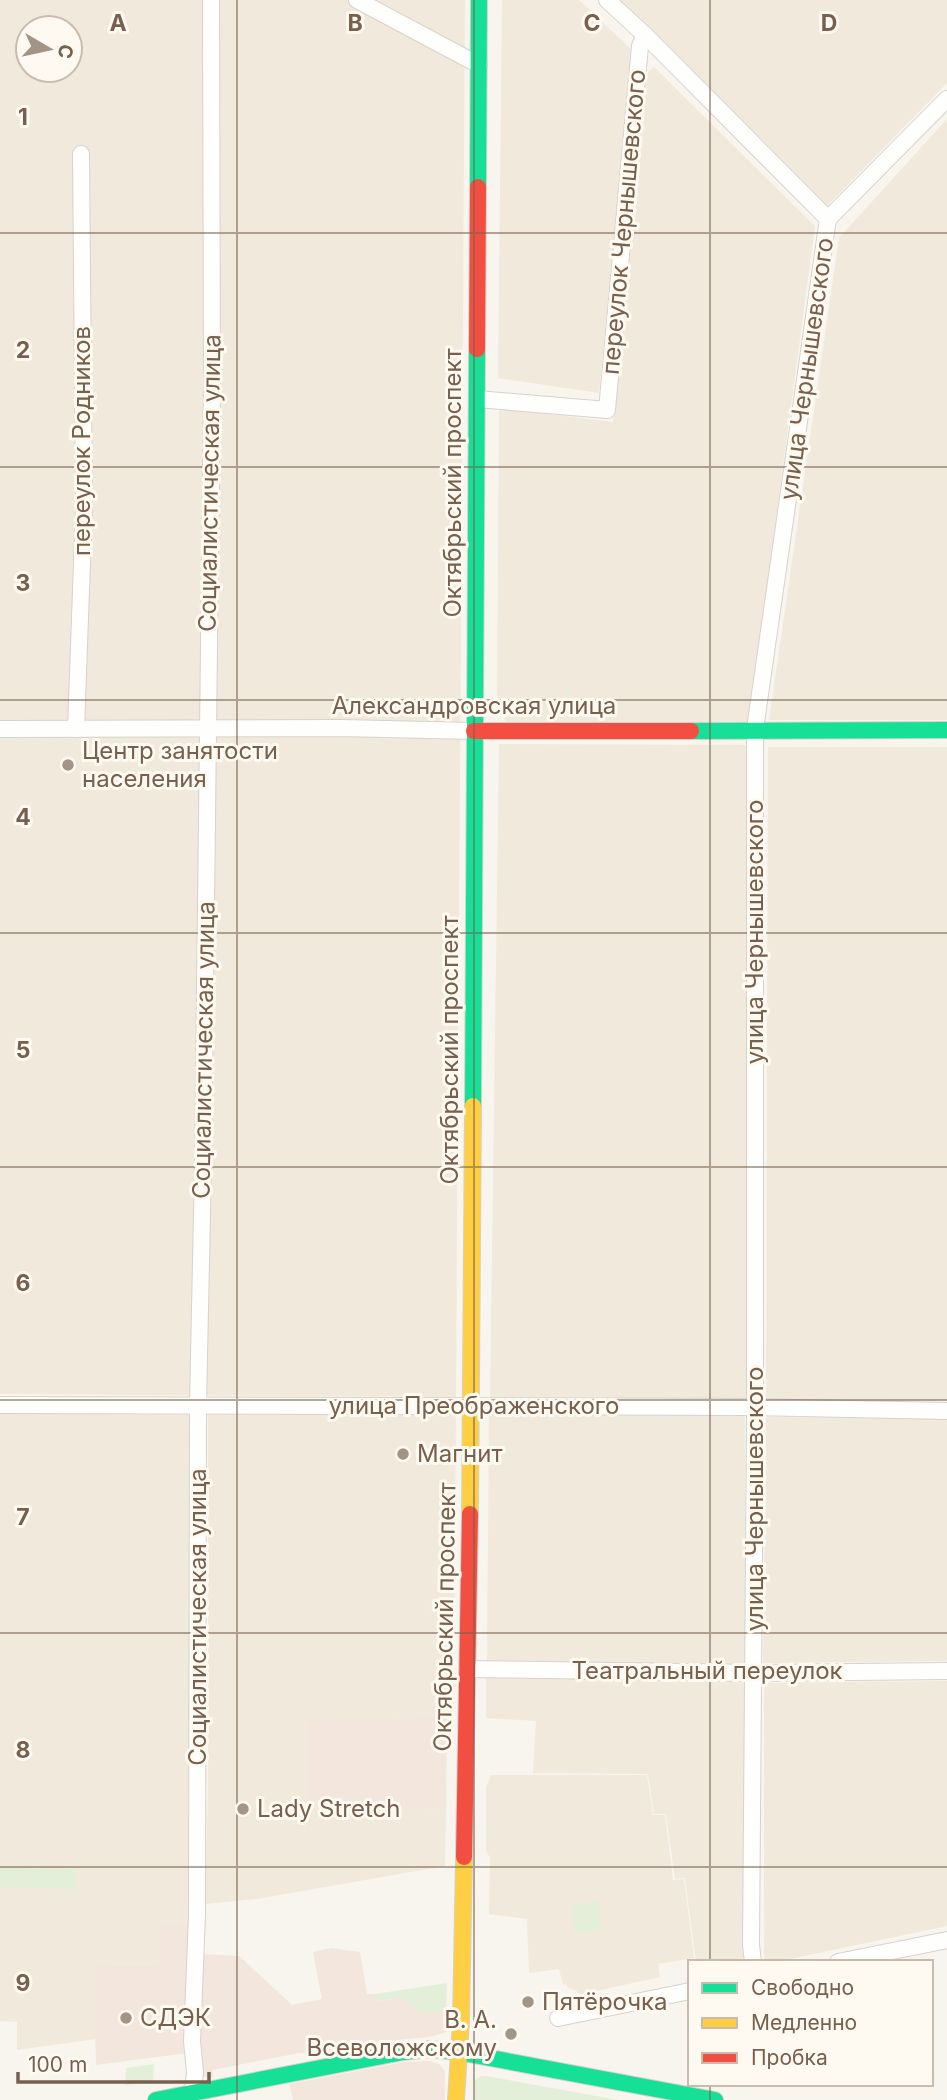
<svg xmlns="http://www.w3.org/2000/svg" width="947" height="2100" font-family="Inter,sans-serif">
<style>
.residential{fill:#f1e9dc;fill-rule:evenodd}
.commercial{fill:#f2e6dd}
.green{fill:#e4efd9}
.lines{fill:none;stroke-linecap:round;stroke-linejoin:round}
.street-casing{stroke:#d8d2cc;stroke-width:18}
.fast-casing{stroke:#d6d1c9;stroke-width:18}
.slow-casing{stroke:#d6d1c9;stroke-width:18}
.jam-casing{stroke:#d6d1c9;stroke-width:18}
.street{stroke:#fefefc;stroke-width:16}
.fast{stroke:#16e098;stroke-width:16}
.slow{stroke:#ffcf43;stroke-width:16}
.jam{stroke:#f24e42;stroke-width:16}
.grid{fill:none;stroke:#77604d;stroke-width:2;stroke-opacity:0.55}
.poi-dot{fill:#a49485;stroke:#fffaf1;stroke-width:2.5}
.labels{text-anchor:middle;stroke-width:6;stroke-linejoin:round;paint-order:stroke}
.street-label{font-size:24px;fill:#77604d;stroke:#fffaf1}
.poi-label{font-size:24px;fill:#77604d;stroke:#fffaf1;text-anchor:start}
.grid-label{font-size:23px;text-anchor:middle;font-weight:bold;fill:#77604d;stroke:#fffaf1;stroke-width:6;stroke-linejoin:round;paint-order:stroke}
</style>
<rect width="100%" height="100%" fill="#f8f5ee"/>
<!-- residential -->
<g class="residential">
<path d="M 0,0 L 465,0 L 456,1397 L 0,1394 ZM 28,28 L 70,28 L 70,70 L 28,70 Z"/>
<polygon points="502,0 579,0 632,50 599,393 498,378"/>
<polygon points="608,0 947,0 947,83 826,207"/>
<polygon points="654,67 815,226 749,722 507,723 497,708 499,408 613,422 642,78"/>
<polygon points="947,119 947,720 769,720 839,238"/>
<polygon points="499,744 747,745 746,1398 490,1399"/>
<polygon points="768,747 947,747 947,1400 766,1399"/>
<polygon points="489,1412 745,1416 745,1666 487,1663"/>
<polygon points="0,1413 193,1415 191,1926 160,1965 94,1964 96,2039 17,2050 17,2022 0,2021"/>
<polygon points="456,1414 454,1714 434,1714 391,1720 307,1720 307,1800 327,1806 446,1810 445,1866 257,1899 205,1904 208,1789 208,1415"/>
<polygon points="766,1417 947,1419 947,1661 763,1663"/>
<polygon points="486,1674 745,1677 744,1923 746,1962 696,1962 685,1878 675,1879 666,1814 654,1814 648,1774 533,1773 536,1721 486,1718"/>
<polygon points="947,1681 947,1926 776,1962 764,1962 764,1683"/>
<polygon points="491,1775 647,1775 653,1815 665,1815 673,1880 684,1879 694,1958 658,1964 660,1977 578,1995 577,1991 568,1988 566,1984 563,1985 559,1969 529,1973 527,1919 489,1914 490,1858 486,1850 486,1787"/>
</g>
<!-- commercial -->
<g class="commercial">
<polygon points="434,1714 447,1714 446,1810 327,1806 307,1800 307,1719 391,1720"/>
<polygon points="161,1925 191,1926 187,2053 96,2065 94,1964 159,1965"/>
<polygon points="331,1948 360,1952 367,1994 375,1994 375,2001 404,1998 421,2012 454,2011 453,2021 450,2028 444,2033 429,2037 397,2040 326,2054 299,2053 212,2070 213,2077 204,2077 201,2074 198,2039 200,1954 239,1956 292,2005 322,1999 313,1952"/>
<polygon points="430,2061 439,2064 445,2071 445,2100 293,2100 289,2084 405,2062"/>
</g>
<!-- green -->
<g class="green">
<polygon points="0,1866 76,1868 75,1889 0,1887"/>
<polygon points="598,1901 602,1929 575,1933 571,1905"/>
<polygon points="447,1983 446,2012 421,2012 404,1998 375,2001 375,1994"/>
<polygon points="154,2064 153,2082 125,2085 126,2068"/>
<polygon points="481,2076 486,2076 618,2100 474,2100 474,2081"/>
</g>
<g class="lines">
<!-- street casing -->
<g class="street-casing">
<g id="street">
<polyline points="357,0 479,65"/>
<polyline points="607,0 645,35 828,219 755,729 755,1426 751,1945 753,1962"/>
<polyline points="828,219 947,99"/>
<polyline points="477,399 607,410 640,46 645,35"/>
<polyline points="0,729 340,728 474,731"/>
<polyline points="76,729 84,507 81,154"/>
<polyline points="0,1405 755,1407 947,1411"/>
<polyline points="467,1669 754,1673 947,1671"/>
<polyline points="838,1962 947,1940"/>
<polyline points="558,2018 690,1991"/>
<polyline points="192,2100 195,2072 192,2041 197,1915 198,1406 203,1165 212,385 211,0"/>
</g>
</g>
<!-- fast casing -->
<g class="fast-casing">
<g id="fast">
<polyline points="478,187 479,0"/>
<polyline points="691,731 947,730"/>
<polyline points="473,1106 477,349"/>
<polyline points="156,2100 403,2052 430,2049 458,2052 715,2100"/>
</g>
</g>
<!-- slow casing -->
<g class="slow-casing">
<g id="slow">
<polyline points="470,1514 473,1106"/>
<polyline points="456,2100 461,2021 464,1857"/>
</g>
</g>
<!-- jam casing -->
<g class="jam-casing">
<g id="jam">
<polyline points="477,349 478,187"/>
<polyline points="474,731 691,731"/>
<polyline points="464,1857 470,1514"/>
</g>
</g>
<!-- street -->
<use href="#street" class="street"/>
<!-- fast -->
<use href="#fast" class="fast"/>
<!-- slow -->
<use href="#slow" class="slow"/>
<!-- jam -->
<use href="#jam" class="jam"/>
</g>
<!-- grid -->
<path class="grid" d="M 237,0 L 237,2100M 474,0 L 474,2100M 710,0 L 710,1962M 0,233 L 947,233M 0,467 L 947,467M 0,700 L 947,700M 0,933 L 947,933M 0,1167 L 947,1167M 0,1400 L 947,1400M 0,1633 L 947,1633M 0,1867 L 947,1867M 710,2084 L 710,2100"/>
<!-- markers -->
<g class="poi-dot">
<circle cx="68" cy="765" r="7"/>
<circle cx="403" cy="1454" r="7"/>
<circle cx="243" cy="1809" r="7"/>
<circle cx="528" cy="2002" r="7"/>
<circle cx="126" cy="2018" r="7"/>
<circle cx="511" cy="2034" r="7"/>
</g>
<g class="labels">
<!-- street labels -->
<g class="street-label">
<text transform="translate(624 222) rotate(-85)" y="8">переулок Чернышевского</text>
<text transform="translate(807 369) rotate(-82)" y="8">улица Чернышевского</text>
<text transform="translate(82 441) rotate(-90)" y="8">переулок Родников</text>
<text transform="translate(210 483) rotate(-89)" y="8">Социалистическая улица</text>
<text transform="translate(453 483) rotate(-90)" y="8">Октябрьский проспект</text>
<text x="474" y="714">Александровская улица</text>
<text transform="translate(755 932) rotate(-90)" y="8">улица Чернышевского</text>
<text transform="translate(204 1050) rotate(-89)" y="8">Социалистическая улица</text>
<text transform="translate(450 1050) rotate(-90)" y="8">Октябрьский проспект</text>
<text x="474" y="1414">улица Преображенского</text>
<text transform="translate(755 1499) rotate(-90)" y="8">улица Чернышевского</text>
<text transform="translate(198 1617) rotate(-90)" y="8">Социалистическая улица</text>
<text transform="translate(445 1617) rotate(-89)" y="8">Октябрьский проспект</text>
<text x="707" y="1679">Театральный переулок</text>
</g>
<!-- poi labels -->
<g class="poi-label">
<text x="82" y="759">Центр занятости<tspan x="82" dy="28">населения</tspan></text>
<text x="417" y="1462">Магнит</text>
<text x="257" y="1817">Lady Stretch</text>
<text x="542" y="2010">Пятёрочка</text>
<text x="140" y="2026">СДЭК</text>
<text x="497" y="2028" text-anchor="end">В. А.<tspan x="497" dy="28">Всеволожскому</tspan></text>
</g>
</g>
<g class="grid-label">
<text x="118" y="31">A</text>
<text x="355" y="31">B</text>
<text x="592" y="31">C</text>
<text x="829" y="31">D</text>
<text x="23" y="125">1</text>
<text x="23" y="358">2</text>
<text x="23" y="591">3</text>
<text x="23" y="825">4</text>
<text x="23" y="1058">5</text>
<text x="23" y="1291">6</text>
<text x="23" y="1525">7</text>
<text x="23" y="1758">8</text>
<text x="23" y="1991">9</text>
</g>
<!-- legend -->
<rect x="688" y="1960" width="245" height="126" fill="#fffaf1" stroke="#c9bcaf" stroke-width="2"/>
<rect x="702" y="1983" width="35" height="10" fill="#16e098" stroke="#c9bcaf" stroke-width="2"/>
<text x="751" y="1995" font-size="21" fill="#77604d">Свободно</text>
<rect x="702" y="2018" width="35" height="10" fill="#ffcf43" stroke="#c9bcaf" stroke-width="2"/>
<text x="751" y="2030" font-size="21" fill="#77604d">Медленно</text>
<rect x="702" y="2053" width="35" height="10" fill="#f24e42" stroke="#c9bcaf" stroke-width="2"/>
<text x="751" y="2065" font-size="21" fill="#77604d">Пробка</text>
<!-- north arrow -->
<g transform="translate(49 49) rotate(99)"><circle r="33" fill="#fffaf1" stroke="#c9bcaf" stroke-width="2"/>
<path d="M0-5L12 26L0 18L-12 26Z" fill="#a49485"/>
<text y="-10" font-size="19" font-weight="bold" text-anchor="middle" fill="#77604d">С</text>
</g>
<!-- scale -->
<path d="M18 2072v10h191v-10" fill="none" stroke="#77604d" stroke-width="3.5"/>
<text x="28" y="2072" font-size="21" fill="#77604d" stroke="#fffaf1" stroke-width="5" paint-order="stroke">100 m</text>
</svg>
